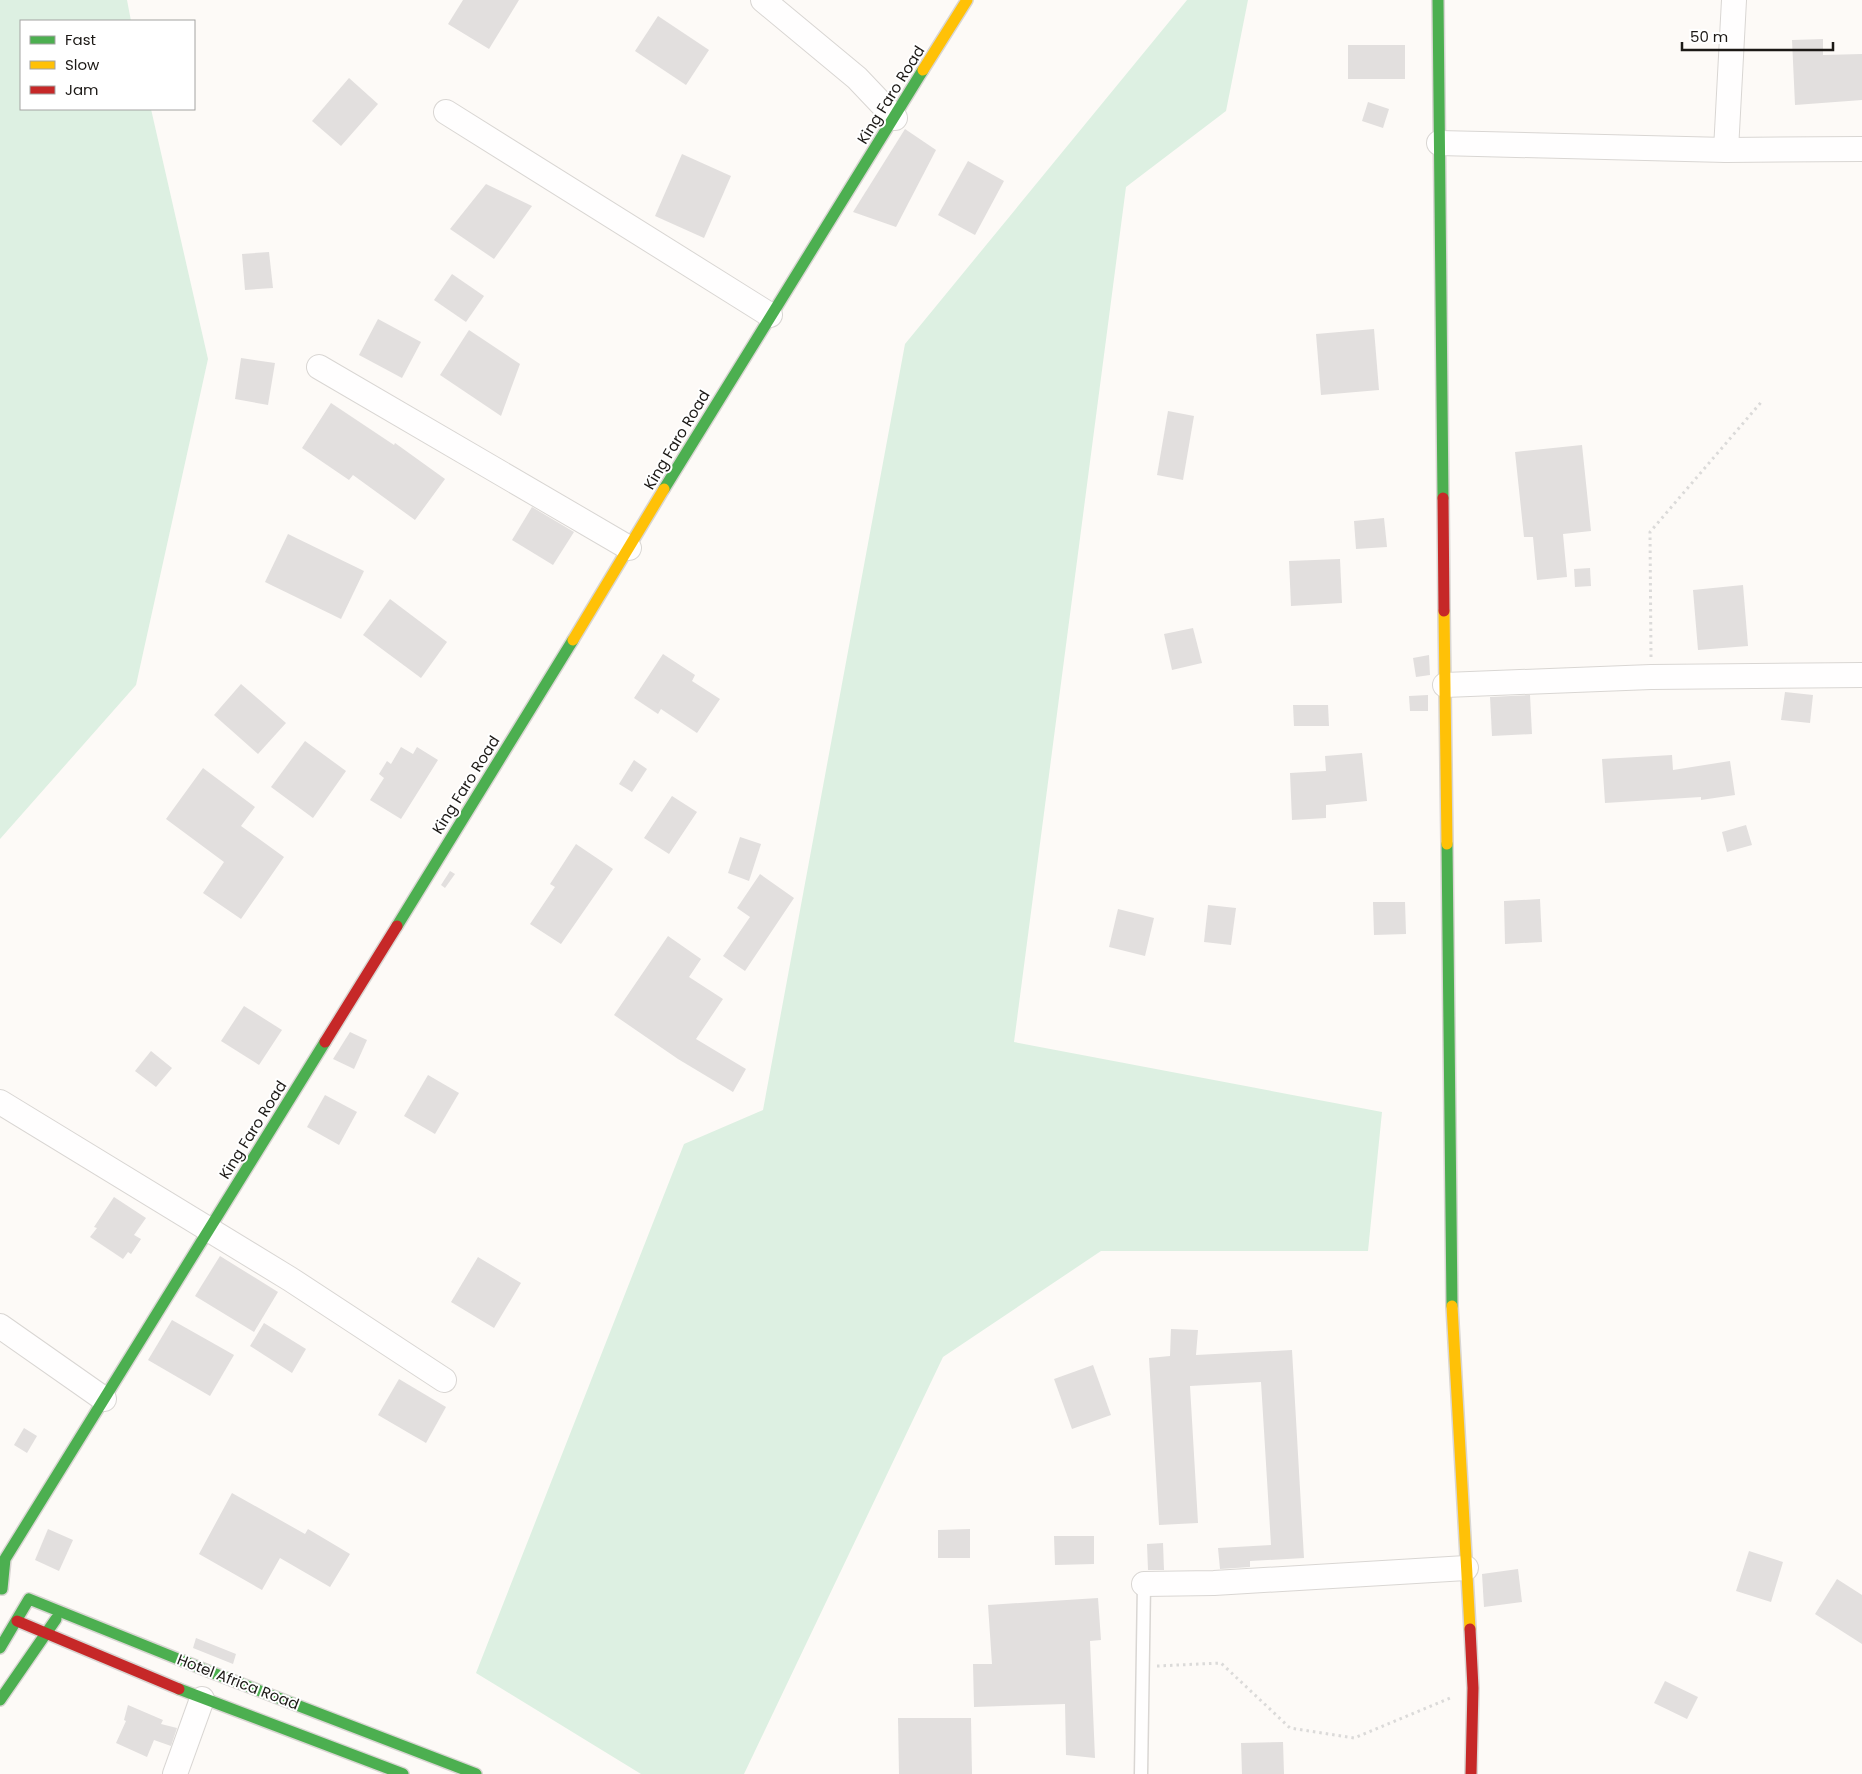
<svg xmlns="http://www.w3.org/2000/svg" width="1862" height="1774" font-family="Poppins,sans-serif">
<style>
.green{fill:#ddf0e2}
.building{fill:#e2dfde}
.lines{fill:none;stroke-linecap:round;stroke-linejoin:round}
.lane-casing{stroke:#d9d6d3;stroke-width:15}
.street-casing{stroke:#d9d6d3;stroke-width:26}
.fast-casing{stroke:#d9d6d3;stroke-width:14}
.slow-casing{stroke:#d9d6d3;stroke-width:14}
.jam-casing{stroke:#d9d6d3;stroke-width:14}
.path{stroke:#dbdad9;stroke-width:3;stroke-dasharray:2.5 4;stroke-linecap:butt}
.lane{stroke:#fffefe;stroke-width:12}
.street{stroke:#fffefe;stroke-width:24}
.fast{stroke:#4caf50;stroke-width:11}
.slow{stroke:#ffc107;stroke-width:11}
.jam{stroke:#c62828;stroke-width:11}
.labels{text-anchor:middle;stroke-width:4;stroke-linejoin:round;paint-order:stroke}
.street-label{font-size:15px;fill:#1c1916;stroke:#fff}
</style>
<rect width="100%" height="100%" fill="#fdfaf7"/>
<!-- green -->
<g class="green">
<polygon points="0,0 127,0 131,21 21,21 21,109 151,109 208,359 136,685 0,839"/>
<polygon points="1187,0 1248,0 1226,111 1126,187 1014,1042 1382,1112 1368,1251 1101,1251 943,1357 744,1774 641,1774 476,1673 684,1144 763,1110 905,344"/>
</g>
<!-- building -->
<g class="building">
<polygon points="463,0 519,0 489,49 448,24"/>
<polygon points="658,16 709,50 686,85 635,51"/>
<polygon points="1823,39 1823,55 1862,54 1862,100 1795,105 1792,40"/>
<rect x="1348" y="45" width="57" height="34"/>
<polygon points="349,78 378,104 341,146 312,121"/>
<polygon points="1368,102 1389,109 1383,128 1362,121"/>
<polygon points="905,129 936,150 896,227 853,212"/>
<polygon points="682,154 731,176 704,238 655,216"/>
<polygon points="968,161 1004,181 975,235 938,215"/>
<polygon points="486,184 532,206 494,259 450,229"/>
<polygon points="269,252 273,288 245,290 242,254"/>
<polygon points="452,274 484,296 466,322 434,300"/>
<polygon points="378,319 421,342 402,378 359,355"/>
<polygon points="1374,329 1379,390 1321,395 1316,334"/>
<polygon points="469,330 520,364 501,416 440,375"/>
<polygon points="241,358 275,363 268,405 235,399"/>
<polygon points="331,403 394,445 395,443 445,479 415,520 353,475 349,480 302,448"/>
<polygon points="1168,411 1194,416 1183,480 1157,475"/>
<polygon points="1582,445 1591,531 1563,534 1567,577 1537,580 1533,537 1524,537 1515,452"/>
<polygon points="532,507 574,532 553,565 512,540"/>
<polygon points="1384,518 1387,547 1356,549 1354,521"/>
<polygon points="288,534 364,571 341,619 265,582"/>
<polygon points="1340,559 1342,603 1291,606 1289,561"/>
<polygon points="1590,568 1591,586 1575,587 1574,569"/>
<polygon points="1743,585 1748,646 1698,650 1693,590"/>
<polygon points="390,599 447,642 421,678 363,635"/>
<polygon points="1193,628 1202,663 1172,670 1164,634"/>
<polygon points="663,654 695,675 692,681 720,699 697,733 661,709 658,714 634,698"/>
<polygon points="1429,655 1430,675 1416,677 1413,658"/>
<polygon points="241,684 286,723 258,754 214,715"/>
<polygon points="1785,692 1813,695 1810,723 1781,720"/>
<polygon points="1428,695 1428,711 1410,711 1409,696"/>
<polygon points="1530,695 1532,734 1492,736 1490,697"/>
<polygon points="1293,705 1328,705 1329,726 1294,726"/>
<polygon points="305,741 346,771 313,818 271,787"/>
<polygon points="401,747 413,754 417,747 438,760 401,819 370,800 384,778 379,774 387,761 391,764"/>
<polygon points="1362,753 1367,801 1326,805 1326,818 1292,820 1290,773 1326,771 1325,756"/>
<polygon points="1672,755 1673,770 1730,761 1735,795 1701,800 1701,797 1605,803 1602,759"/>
<polygon points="634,760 647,769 632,792 619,784"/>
<polygon points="203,768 255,807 241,826 284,857 241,919 203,893 224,862 166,819"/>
<polygon points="672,796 697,812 669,854 644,838"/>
<polygon points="1746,825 1752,845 1727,852 1722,832"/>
<polygon points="740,837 761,844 749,881 728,873"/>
<polygon points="576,844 613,869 561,944 530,924 555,887 550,884"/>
<polygon points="450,871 455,874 445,888 441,885"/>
<polygon points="760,874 794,898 745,971 723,956 750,917 737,908"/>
<polygon points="1540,899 1542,942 1505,944 1504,901"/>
<polygon points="1373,902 1405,902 1406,934 1374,935"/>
<polygon points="1208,905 1236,908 1231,945 1204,942"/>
<polygon points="1118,909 1154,918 1145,956 1109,947"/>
<polygon points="668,936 701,959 689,977 723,999 696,1039 746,1069 733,1092 678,1059 614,1015"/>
<polygon points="244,1006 282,1030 259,1065 221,1041"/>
<polygon points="350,1032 367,1040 354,1069 333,1059"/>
<polygon points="151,1051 172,1068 156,1087 135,1071"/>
<polygon points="428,1075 459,1093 435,1134 404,1116"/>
<polygon points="325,1095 357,1112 339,1145 307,1127"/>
<polygon points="114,1197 146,1218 134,1235 141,1239 131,1254 128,1252 123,1259 90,1237 97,1228 94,1227"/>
<polygon points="220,1256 278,1292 254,1332 195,1296"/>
<polygon points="478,1257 521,1283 494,1328 451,1302"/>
<polygon points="172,1320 234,1355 210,1396 148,1360"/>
<polygon points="264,1323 306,1349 292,1373 250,1346"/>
<polygon points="1171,1329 1198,1330 1196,1355 1292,1350 1304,1558 1250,1561 1250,1567 1220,1569 1218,1548 1271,1545 1261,1382 1190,1386 1198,1523 1159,1525 1149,1358 1170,1356"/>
<polygon points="1093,1365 1111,1415 1072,1429 1054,1379"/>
<polygon points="399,1379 446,1407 426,1443 378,1415"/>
<polygon points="24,1428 37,1436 27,1453 14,1445"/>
<polygon points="232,1493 305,1534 308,1529 350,1554 330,1587 280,1558 262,1590 199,1554"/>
<polygon points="48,1529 73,1540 59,1571 35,1560"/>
<polygon points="970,1529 970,1558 938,1558 938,1530"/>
<polygon points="1054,1536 1094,1536 1094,1564 1055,1565"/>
<polygon points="1163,1543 1164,1570 1148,1570 1147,1544"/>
<polygon points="1749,1551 1783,1562 1771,1602 1736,1591"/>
<polygon points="1518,1569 1522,1602 1484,1607 1482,1574"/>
<polygon points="1837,1579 1862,1595 1862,1644 1815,1614"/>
<polygon points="1098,1598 1101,1640 1090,1641 1095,1758 1066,1755 1065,1704 974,1707 973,1664 992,1664 988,1605"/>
<polygon points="196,1638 236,1654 233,1664 193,1648"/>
<polygon points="1665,1681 1698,1697 1687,1719 1654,1703"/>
<polygon points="128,1705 163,1720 161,1724 177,1728 171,1746 154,1740 147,1757 116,1743 126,1721 124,1720"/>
<polygon points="898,1718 971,1718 972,1774 899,1774"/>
<polygon points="1283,1742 1284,1774 1242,1774 1241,1743"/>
</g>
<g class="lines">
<!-- lane casing -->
<g class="lane-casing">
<polyline id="lane" points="1141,1774 1144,1584"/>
</g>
<!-- street casing -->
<g class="street-casing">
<g id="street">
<polyline points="763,0 857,78 895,118"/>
<polyline points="446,112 770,315"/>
<polyline points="1439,143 1726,150 1862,149"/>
<polyline points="1726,150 1734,0"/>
<polyline points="319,367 629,548"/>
<polyline points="1445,685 1651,677 1862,675"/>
<polyline points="0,1102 290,1279 444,1380"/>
<polyline points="0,1326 104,1399"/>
<polyline points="1144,1584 1214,1583 1466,1568"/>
<polyline points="175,1774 202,1699"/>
</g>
</g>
<!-- fast casing -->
<g class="fast-casing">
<g id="fast">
<polyline points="1438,0 1443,498"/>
<polyline points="664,489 923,70"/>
<polyline points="1447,844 1452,1306"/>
<polyline points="397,926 573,640"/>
<polyline points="2,1589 5,1559 325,1042"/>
<polyline points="0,1648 29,1599 208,1671 476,1774"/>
<polyline points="179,1689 403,1774"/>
<polyline points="0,1700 56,1619"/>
</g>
</g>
<!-- slow casing -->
<g class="slow-casing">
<g id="slow">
<polyline points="923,70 967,0"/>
<polyline points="1444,611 1447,844"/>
<polyline points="573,640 664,489"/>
<polyline points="1452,1306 1470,1629"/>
</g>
</g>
<!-- jam casing -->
<g class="jam-casing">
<g id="jam">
<polyline points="1443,498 1444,611"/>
<polyline points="325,1042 397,926"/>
<polyline points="17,1621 179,1689"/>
<polyline points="1470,1629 1473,1688 1471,1774"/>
</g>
</g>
<!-- path -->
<g class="path">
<polyline points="1651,657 1650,532 1763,400"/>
<polyline points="1157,1666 1221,1663 1290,1728 1354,1738 1450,1698"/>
</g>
<!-- lane -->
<use href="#lane" class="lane"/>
<!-- street -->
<use href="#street" class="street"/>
<!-- fast -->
<use href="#fast" class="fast"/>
<!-- slow -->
<use href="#slow" class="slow"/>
<!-- jam -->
<use href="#jam" class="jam"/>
</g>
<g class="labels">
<!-- street labels -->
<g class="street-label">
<text transform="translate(891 95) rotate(-58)" y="5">King Faro Road</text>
<text transform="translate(677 440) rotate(-59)" y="5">King Faro Road</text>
<text transform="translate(466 785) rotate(-58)" y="5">King Faro Road</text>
<text transform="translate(253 1130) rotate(-58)" y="5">King Faro Road</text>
<text transform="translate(238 1682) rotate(21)" y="5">Hotel Africa Road</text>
</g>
</g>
<!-- legend -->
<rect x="20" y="20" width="175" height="90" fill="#ffffff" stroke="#a4a3a2"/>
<rect x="30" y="36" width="25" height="8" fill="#4caf50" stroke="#a4a3a2"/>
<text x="65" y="45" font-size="15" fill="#1c1916">Fast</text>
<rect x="30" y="61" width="25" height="8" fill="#ffc107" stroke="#a4a3a2"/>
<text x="65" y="70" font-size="15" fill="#1c1916">Slow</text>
<rect x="30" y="86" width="25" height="8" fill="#c62828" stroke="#a4a3a2"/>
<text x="65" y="95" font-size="15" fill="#1c1916">Jam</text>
<!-- scale -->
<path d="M1682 42v8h151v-8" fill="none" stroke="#1c1916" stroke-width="2.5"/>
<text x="1690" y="42" font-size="15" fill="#1c1916" stroke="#ffffff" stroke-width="4" paint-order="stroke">50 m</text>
</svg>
